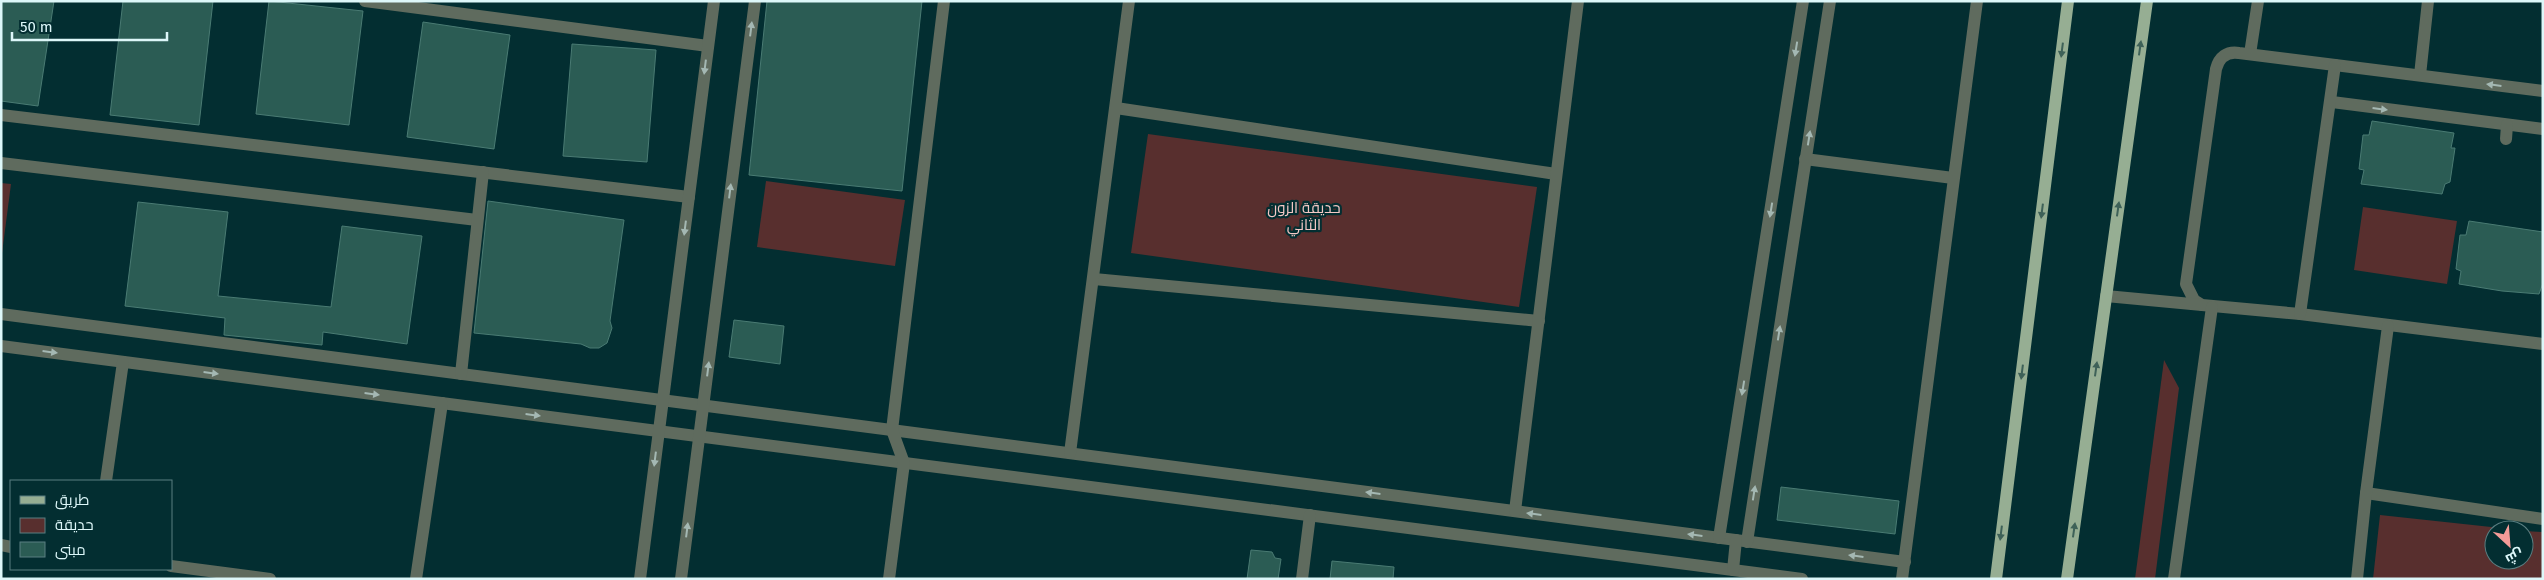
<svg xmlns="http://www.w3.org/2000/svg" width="2544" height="580" font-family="'Fira Sans',Cairo,sans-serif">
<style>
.green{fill:#582f2e}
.building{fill:#2b5c54;stroke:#4a7b73}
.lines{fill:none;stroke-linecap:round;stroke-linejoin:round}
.minor{stroke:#5f6b5e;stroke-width:12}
.major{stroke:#96ae93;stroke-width:12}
.oneway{fill:#a4b8b3}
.oneway2{fill:#3e6158}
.labels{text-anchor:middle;stroke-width:4.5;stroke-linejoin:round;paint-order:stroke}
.park-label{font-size:15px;fill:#f4c8c5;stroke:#032e31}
</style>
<rect width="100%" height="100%" fill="#032e31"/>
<!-- green -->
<g class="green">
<polygon points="1148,134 1537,187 1519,307 1131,253"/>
<polygon points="766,181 905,200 895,266 757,247"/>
<polygon points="1,183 11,184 1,261"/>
<polygon points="2363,207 2457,221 2447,284 2354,270"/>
<polygon points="2164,360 2179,388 2155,579 2135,579"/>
<polygon points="2380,515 2519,530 2494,530 2494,560 2524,560 2524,531 2543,532 2543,579 2373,579"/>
</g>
<!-- building -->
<g class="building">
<polygon points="1,1 54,1 38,106 1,101"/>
<polygon points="123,1 213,1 199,125 110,115"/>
<polygon points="269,1 363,11 349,125 256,114"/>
<polygon points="767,1 922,1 902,191 749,175"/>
<polygon points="423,22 510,35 494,149 407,137"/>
<polygon points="572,44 656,50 647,162 563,156"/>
<polygon points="2372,121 2454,133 2451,148 2455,148 2450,182 2445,184 2442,194 2361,184 2364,170 2359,169 2363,135 2369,135"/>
<polygon points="488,201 624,220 610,321 612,328 607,343 599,348 590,348 581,344 474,333"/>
<polygon points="138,202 228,212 218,296 331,307 342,226 422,236 407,344 323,332 322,345 224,335 225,318 125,306"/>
<polygon points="2469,221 2543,232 2543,283 2539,294 2502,291 2459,284 2461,271 2456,269 2460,235 2466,235"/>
<polygon points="734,320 784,326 780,364 729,357"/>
<polygon points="1781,487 1899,501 1895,534 1777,520"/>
<polygon points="1251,550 1272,552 1275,558 1281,559 1278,579 1247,579"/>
<polygon points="1332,561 1394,567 1393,579 1330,579"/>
</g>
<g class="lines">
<!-- minor -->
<g class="minor">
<polyline points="365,1 708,46"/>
<polyline points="2250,54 2258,1"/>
<polyline points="2420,75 2428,1"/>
<path d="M 2543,91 L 2239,53 C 2227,51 2219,57 2216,69 L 2186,284 L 2194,300 L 2202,305 L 2300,314 L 2543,344"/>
<polyline points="2332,102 2543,129"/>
<polyline points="1116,108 1556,174"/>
<polyline points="1,115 689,197"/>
<polyline points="2506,139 2507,125"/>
<polyline points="1805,159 1953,178"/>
<polyline points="1,163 477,220"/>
<polyline points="1094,279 1539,321"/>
<polyline points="2106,296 2202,305"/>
<polyline points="1,314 1905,562"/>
<polyline points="2300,314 2335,65"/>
<polyline points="1,346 1802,579"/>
<polyline points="461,374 483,172"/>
<polyline points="1070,453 1129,1"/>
<polyline points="106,481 123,362"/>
<polyline points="2366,493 2543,519"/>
<polyline points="1515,511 1578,1"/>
<polyline points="1719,538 1803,1"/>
<polyline points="1747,542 1830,1"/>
<polyline points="1,545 11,547"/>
<polyline points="171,566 270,579"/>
<polyline points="1733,570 1736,540"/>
<polyline points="416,579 442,403"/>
<polyline points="640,579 714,1"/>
<polyline points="681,579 755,1"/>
<polyline points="889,579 904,463 892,430 944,1"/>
<polyline points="1302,579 1310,515"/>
<polyline points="1902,579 1977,1"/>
<polyline points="2174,579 2212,307"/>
<polyline points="2357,579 2366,493 2388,326"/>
</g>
<!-- major -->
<g class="major">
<polyline points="1996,579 2068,1"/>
<polyline points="2067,579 2147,1"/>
</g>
</g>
<!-- one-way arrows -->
<defs><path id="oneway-solid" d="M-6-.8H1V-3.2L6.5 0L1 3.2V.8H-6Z" transform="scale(1.25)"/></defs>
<g class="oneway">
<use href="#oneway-solid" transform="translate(751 29) rotate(-83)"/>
<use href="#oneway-solid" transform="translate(1796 49) rotate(99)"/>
<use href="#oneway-solid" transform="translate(705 67) rotate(97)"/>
<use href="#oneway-solid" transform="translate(2494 85) rotate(-173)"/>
<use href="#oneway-solid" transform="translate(2380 109) rotate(7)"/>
<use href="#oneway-solid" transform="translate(1809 138) rotate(-81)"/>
<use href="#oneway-solid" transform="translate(730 191) rotate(-83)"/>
<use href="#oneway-solid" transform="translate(1771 210) rotate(99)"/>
<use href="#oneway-solid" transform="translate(685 228) rotate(97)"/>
<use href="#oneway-solid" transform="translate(1779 333) rotate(-81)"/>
<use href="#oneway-solid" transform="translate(50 352) rotate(7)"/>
<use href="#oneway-solid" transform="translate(708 369) rotate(-83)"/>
<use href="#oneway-solid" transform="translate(211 373) rotate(7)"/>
<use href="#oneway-solid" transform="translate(1743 388) rotate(99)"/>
<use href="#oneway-solid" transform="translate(372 394) rotate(7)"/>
<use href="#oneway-solid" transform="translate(533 415) rotate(7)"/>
<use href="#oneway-solid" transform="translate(655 459) rotate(97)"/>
<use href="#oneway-solid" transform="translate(1373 493) rotate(-173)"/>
<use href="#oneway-solid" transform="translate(1754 493) rotate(-81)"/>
<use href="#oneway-solid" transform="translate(1534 514) rotate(-173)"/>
<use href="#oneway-solid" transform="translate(687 530) rotate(-83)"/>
<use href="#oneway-solid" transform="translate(1695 535) rotate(-173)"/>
<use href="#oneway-solid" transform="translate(1856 556) rotate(-173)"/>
</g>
<g class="oneway2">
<use href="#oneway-solid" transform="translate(2140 48) rotate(-82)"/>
<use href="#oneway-solid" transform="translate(2062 50) rotate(97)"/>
<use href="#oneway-solid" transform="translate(2118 209) rotate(-82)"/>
<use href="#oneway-solid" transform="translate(2042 211) rotate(97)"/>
<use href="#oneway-solid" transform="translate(2096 369) rotate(-82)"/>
<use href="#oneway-solid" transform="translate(2022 372) rotate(97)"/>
<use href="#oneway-solid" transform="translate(2074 530) rotate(-82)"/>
<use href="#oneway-solid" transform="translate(2001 533) rotate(97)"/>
</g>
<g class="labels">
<!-- park labels -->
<g class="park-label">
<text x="1304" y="213">حديقة الزون<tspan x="1304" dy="17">الثاني</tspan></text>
</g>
</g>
<!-- border -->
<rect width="2544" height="580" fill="none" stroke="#ddf7f9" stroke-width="5"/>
<!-- legend -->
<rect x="10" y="480" width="162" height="90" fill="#032e31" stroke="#5a7e81"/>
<rect x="20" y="496" width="25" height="8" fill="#96ae93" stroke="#5a7e81"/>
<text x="55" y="505" font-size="15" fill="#ddf7f9">طريق</text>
<rect x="20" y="518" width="25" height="15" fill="#582f2e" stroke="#5a7e81"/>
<text x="55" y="530" font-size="15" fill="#ddf7f9">حديقة</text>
<rect x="20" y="542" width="25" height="15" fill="#2b5c54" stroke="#5a7e81"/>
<text x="55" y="555" font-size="15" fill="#ddf7f9">مبنى</text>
<!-- north arrow -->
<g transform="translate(2509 545) rotate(154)"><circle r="24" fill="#032e31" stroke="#5a7e81"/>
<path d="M0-4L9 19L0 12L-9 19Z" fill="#f59b98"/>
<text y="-8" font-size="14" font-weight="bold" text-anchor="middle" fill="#ddf7f9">ش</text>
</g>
<!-- scale -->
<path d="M12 32v8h155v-8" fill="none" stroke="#ddf7f9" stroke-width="2.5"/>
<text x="20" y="32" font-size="15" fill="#ddf7f9" stroke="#032e31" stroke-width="4" paint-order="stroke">50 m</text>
</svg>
